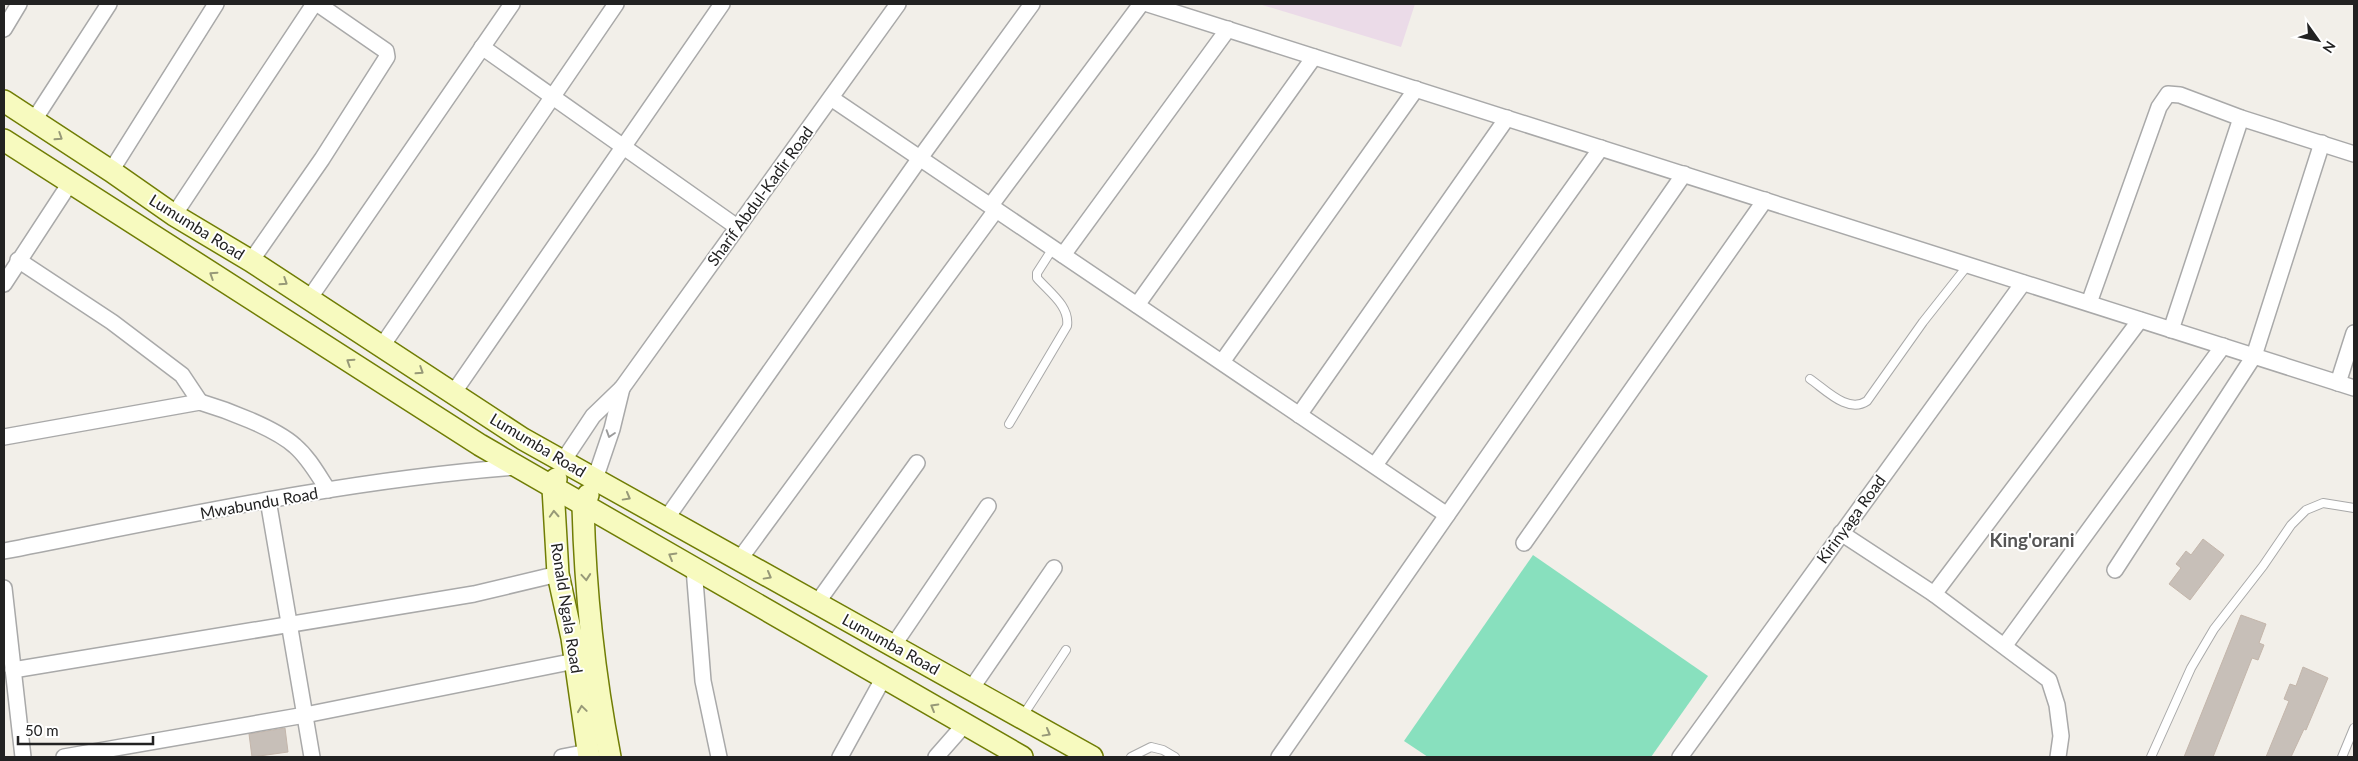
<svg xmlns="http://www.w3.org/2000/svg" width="2358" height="761" font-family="Lato,sans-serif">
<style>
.industrial{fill:#ebdbe8}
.pitch{fill:#88e0be}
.building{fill:#c7bfb8;stroke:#c4b6ab}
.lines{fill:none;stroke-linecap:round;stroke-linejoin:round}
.lane-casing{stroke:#a9a9a9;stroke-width:10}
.street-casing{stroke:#a9a9a9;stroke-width:18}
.secondary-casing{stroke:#707d05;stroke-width:24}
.lane{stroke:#fff;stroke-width:8}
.street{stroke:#fff;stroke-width:15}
.secondary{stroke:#f7fabf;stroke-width:21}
.oneway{stroke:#979978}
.oneway2{stroke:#9c9c9c}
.labels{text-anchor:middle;stroke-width:4;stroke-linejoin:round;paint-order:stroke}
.street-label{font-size:16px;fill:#222;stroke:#fff}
.quarter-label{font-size:19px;font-weight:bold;fill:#555;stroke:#fff}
</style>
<rect width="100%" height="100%" fill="#f2efe9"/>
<!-- industrial -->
<polygon class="industrial" points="1259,4 1415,4 1401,47"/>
<!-- pitch -->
<polygon class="pitch" points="1533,555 1708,676 1651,757 1428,757 1404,741"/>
<!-- building -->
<g class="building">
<polygon points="2203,539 2224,555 2190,600 2169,584 2181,568 2176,564 2186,551 2191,555"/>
<polygon points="2241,615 2266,624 2259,643 2264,645 2258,660 2252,658 2213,757 2184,757"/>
<polygon points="2303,667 2328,678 2306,730 2304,729 2291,757 2266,757 2289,701 2284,699 2290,684 2296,686"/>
<polygon points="285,728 288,752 252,757 249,734"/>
</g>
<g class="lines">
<!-- lane casing -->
<g class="lane-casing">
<g id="lane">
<path d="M 1810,379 C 1826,390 1848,414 1867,401 L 1923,322 L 1968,265"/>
<path d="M 1009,424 L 1067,326 C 1070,306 1049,292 1037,278 L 1037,273 L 1053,248"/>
<polyline points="1022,717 1066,650"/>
<polyline points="1131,757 1151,747 1163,750 1175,757"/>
<polyline points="2151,757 2191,668 2214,629 2263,566 2291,525 2306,510 2323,503 2354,508"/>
<polyline points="2342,757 2354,728"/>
</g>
</g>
<!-- street casing -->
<g class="street-casing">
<g id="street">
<polyline points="1148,4 2354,388"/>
<polyline points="4,29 19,4"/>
<polyline points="482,47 737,227"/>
<polyline points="831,98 1447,515"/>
<polyline points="34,120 109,4"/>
<polyline points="111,171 216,4"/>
<polyline points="991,205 1141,4"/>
<polyline points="174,215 314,4"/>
<polyline points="1063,255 1228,29"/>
<polyline points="18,260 112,322 182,375 200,402"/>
<polyline points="251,261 322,159 387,57 386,51 318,4"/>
<polyline points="4,284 70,183"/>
<polyline points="309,299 512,4"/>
<polyline points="2089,303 2159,107 2168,94 2180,95 2241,118 2354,154"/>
<polyline points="1137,305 1314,57"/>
<polyline points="2171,330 2241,118"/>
<polyline points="382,346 616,4"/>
<polyline points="1222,362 1416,89"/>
<polyline points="2338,383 2354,333"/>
<polyline points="454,392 722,4"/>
<polyline points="1299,415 1507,118"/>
<path d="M 4,437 L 200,402 C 227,410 275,428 295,446 C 309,458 318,475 328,490"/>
<polyline points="563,461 593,416 622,388 898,4"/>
<polyline points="1375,465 1601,148"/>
<polyline points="595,479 612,429 622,388"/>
<polyline points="268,500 312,757"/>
<polyline points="666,519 920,158 1032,4"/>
<polyline points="1841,533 1934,594 2049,680 2057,705 2061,736 2058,757"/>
<polyline points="1524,543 1765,200"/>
<path d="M 4,551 C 174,518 344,480 517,467"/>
<polyline points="739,560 996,210"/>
<polyline points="694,568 703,681 719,757"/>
<polyline points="2115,570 2254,356 2322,143"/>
<polyline points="4,588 23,757"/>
<polyline points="1934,594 2140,320"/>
<polyline points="817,603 917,463"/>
<polyline points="2005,645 2223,346"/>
<polyline points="893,646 988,506"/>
<polyline points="13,670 474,594 558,574"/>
<polyline points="971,689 1054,568"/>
<polyline points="64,757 305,715 575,661"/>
<polyline points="562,757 588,752"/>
<polyline points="840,757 884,677"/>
<polyline points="936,757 965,724"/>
<polyline points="1279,757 1684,174"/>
<polyline points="1680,757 2023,283"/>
</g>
</g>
<!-- secondary casing -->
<g class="secondary-casing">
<g id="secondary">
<polyline points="4,101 111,171 174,215 251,261 523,439 1092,757"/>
<polyline points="4,140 480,445 1022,757"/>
<polyline points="556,479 553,488 558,574 572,638 589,757"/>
<path d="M 588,495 L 583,505 C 585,590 594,674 610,757"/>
</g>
</g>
<!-- lane -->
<use href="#lane" class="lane"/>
<!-- street -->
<use href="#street" class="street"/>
<!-- secondary -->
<use href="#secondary" class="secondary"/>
</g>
<!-- one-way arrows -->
<defs><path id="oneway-chevron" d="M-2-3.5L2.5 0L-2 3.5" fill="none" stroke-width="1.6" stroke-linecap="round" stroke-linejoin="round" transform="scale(1.25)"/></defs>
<g class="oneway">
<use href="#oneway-chevron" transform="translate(59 137) rotate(33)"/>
<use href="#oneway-chevron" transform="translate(213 275) rotate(-147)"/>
<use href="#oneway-chevron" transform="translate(284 282) rotate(33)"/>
<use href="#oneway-chevron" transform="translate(350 362) rotate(-147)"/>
<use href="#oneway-chevron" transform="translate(420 371) rotate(33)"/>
<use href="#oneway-chevron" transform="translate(627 497) rotate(29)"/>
<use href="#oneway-chevron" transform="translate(554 514) rotate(-93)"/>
<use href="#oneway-chevron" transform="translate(672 556) rotate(-150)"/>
<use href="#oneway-chevron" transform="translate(768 576) rotate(29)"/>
<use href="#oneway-chevron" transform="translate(586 577) rotate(85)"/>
<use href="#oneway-chevron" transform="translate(934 707) rotate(-150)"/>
<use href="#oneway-chevron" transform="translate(582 709) rotate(-98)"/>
<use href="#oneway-chevron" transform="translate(1047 733) rotate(29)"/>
</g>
<use class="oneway2" href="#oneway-chevron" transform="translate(610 434) rotate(108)"/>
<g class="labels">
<!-- street labels -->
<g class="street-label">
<text transform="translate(760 196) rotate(-54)" y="6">Sharif Abdul-Kadir Road</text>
<text transform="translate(197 227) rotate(32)" y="6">Lumumba Road</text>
<text transform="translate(538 445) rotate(31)" y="6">Lumumba Road</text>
<text transform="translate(259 503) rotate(-10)" y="6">Mwabundu Road</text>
<text transform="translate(1851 519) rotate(-54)" y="6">Kirinyaga Road</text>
<text transform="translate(567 608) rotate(81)" y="6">Ronald Ngala Road</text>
<text transform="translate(891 644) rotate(29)" y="6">Lumumba Road</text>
</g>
<!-- quarter labels -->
<g class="quarter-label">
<text x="2032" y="547">King'orani</text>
</g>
</g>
<!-- border -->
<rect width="2358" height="761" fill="none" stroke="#222222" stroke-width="10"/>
<!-- north arrow -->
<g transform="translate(2318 40) rotate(123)" stroke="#ffffff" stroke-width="4" paint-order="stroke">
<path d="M0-4L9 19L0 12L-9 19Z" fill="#222222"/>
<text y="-8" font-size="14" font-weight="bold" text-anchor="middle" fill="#222222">N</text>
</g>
<!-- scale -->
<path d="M18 736v8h135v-8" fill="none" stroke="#222222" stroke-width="2.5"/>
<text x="25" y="736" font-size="15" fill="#222222" stroke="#ffffff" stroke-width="4" paint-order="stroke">50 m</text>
</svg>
